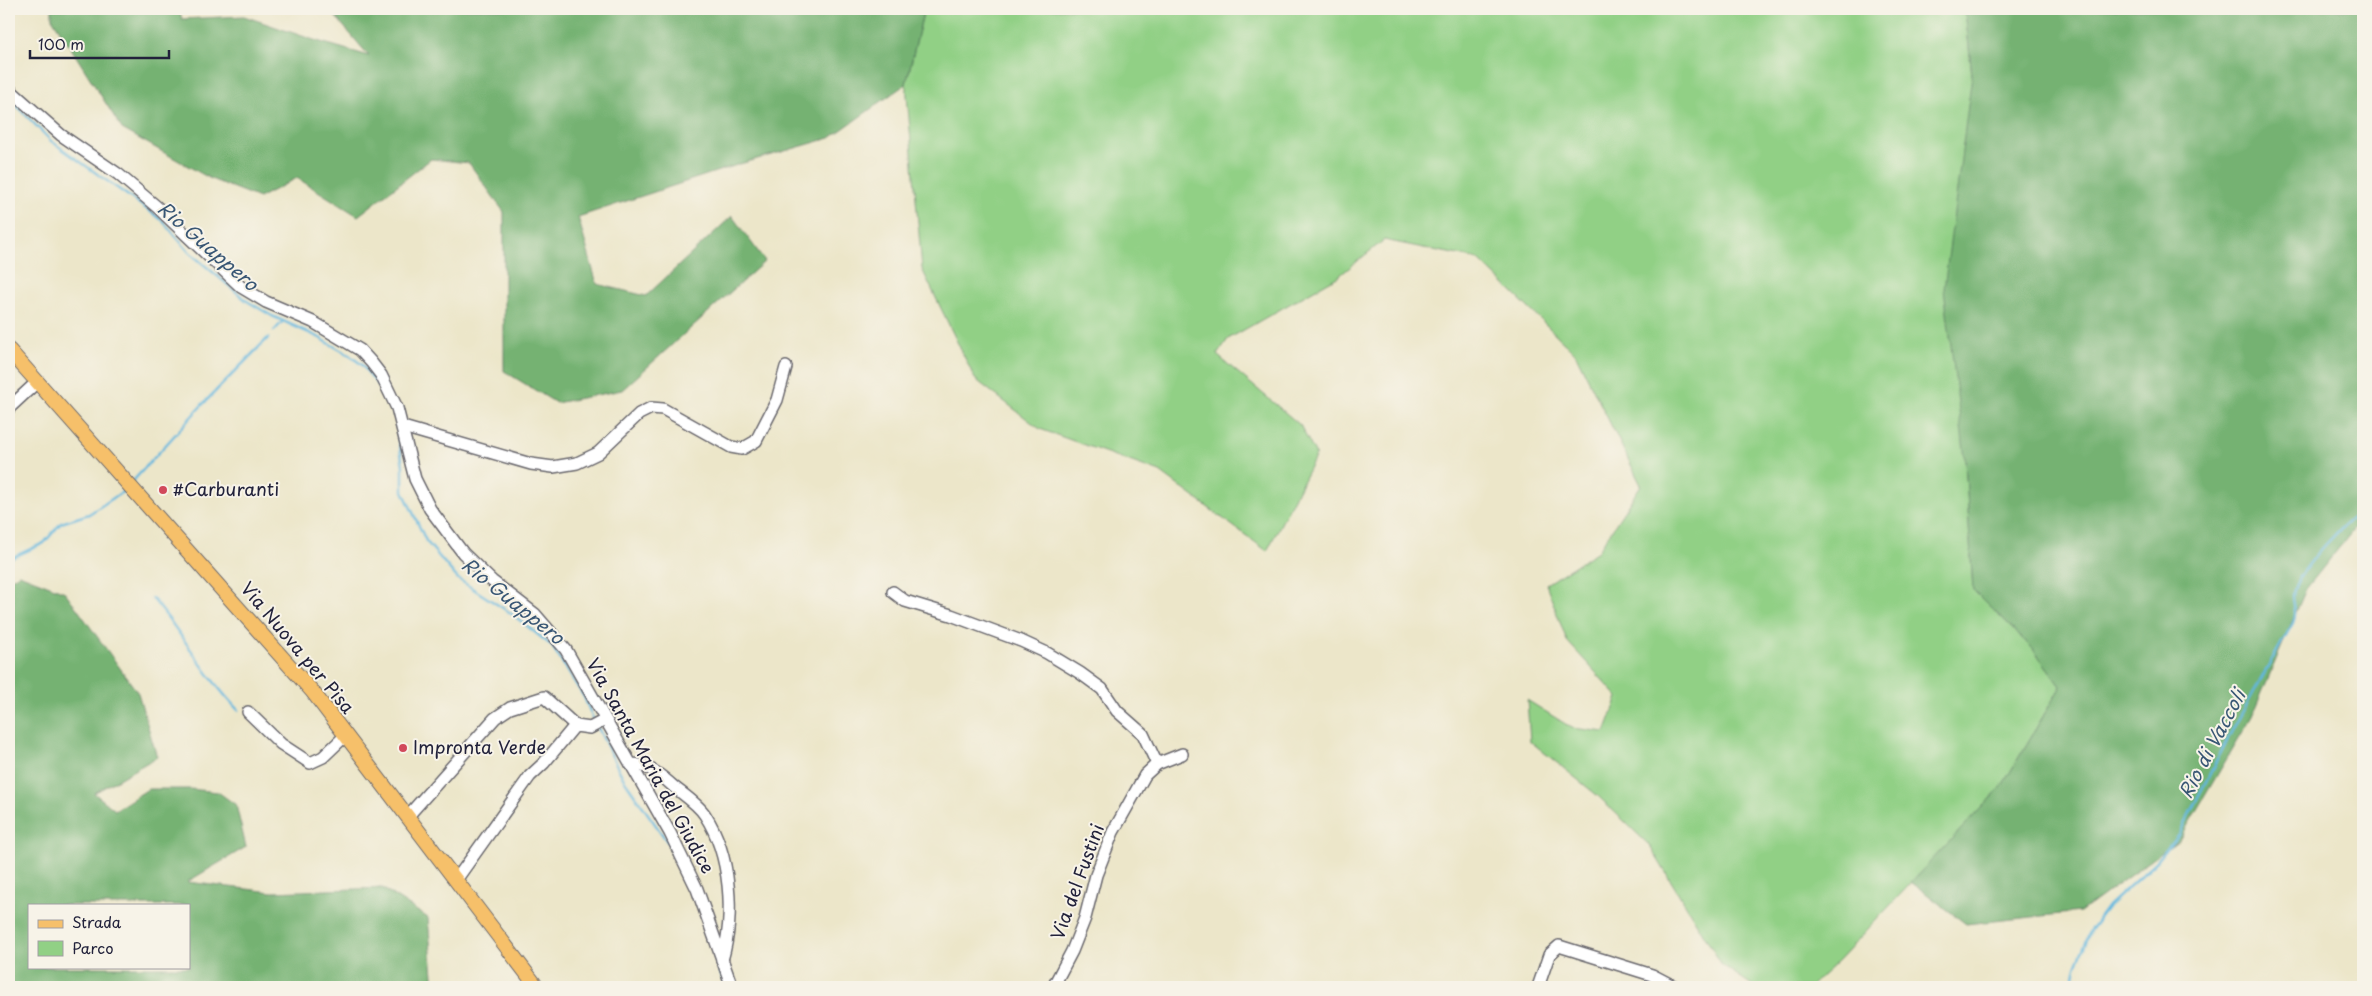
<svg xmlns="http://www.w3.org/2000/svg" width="2372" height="996" font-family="'Playpen Sans',sans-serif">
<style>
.green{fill:#91d085;stroke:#5a7960}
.forest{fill:#74b272;stroke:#4b6a56;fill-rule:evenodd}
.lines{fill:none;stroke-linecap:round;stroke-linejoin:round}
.stream{stroke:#62b7de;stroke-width:2.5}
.minor-casing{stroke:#69676d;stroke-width:14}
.major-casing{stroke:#69676d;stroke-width:16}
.minor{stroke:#fff;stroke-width:11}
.major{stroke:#f6c06b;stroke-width:14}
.poi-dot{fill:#d1495b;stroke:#f7f3e8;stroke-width:2}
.labels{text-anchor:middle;stroke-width:4;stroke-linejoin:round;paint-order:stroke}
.poi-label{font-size:18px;fill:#22223b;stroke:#f7f3e8;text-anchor:start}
.street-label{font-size:18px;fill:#22223b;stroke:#f7f3e8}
.water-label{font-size:19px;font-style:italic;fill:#385674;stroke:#f7f3e8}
</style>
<rect width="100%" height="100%" fill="#f7f3e8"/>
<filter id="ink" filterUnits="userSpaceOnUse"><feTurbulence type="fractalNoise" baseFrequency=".02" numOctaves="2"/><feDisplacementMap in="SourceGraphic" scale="10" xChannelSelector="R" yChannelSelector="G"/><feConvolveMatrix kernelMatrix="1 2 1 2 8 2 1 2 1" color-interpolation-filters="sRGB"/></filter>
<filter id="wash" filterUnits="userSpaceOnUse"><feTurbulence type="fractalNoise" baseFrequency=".0096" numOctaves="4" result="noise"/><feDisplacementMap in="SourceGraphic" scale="20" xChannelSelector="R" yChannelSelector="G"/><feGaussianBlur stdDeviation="1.12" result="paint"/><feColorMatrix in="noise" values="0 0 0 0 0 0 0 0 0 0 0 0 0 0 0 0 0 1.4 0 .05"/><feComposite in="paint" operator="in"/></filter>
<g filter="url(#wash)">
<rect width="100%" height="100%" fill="#ece6c9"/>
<!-- green -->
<polygon class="green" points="924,9 1965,9 1972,75 1965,459 1973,590 2033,649 2061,686 2002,786 1838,961 1810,987 1755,987 1722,965 1649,845 1598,796 1530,741 1527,700 1572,728 1605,732 1618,697 1567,641 1546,584 1598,551 1641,485 1575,353 1478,259 1384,240 1339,276 1228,339 1217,355 1300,425 1316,455 1267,551 1160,472 1040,429 975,379 922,269 906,84"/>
<!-- forest -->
<g class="forest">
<polygon points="52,9 179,9 182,19 244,16 314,40 369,56 329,9 924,9 906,84 830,138 740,164 578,217 597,284 646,296 732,216 765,261 622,390 556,403 504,371 504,212 469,163 431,159 358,216 297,178 259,198 211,179 122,129 52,18"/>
<polygon points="1965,9 2363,9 2363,518 2306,589 2252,716 2179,840 2080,912 1966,924 1911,882 2002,786 2061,686 2033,649 1973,590 1965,459 1944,289 1972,75"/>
<path d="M 19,574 L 65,592 L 138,693 L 157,757 L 94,793 L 115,810 L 148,789 L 190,789 L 218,792 L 236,805 L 246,847 L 187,882 L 272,892 L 382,888 L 428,918 L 434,987 L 9,987 L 9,580 ZM 29,905 L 189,905 L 189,967 L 29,967 Z"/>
</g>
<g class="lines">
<!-- stream -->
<g class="stream">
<polyline points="9,98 51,141 162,220 189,252 247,301 272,316 318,337 349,355 361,364 383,391"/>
<polyline points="274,331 283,321"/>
<polyline points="398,434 403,466 403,491 426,541 458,579 512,614 552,646 584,697 594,721"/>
<polyline points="133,481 202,405 268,338"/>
<polyline points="9,559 44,543 61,523 89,514 124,491"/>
<path d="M 152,598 C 183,634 205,676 238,710"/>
<polyline points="598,728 623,778 671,847"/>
<polyline points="680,865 684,879 695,899"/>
<polyline points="715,955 725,987"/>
<path d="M 2071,987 L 2076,967 L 2091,929 L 2108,906 L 2157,861 L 2179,834 L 2234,727 L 2293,623 C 2299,610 2290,601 2294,589 C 2303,565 2343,525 2363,509"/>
</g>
</g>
</g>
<g filter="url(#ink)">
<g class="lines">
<!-- minor casing -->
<g class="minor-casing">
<g id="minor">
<polyline points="9,89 61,135 118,174 157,207 241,287 266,302 313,322 360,350 371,362 381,375 397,408 415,479 430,509 463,553 492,581 535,614 566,650 670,833 697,889 732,987"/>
<polyline points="9,408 37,382"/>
<polyline points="403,427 531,464 553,467 577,463 598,453 639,414 651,408 663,409 731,447 742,449 756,441 777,400 786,367"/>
<polyline points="893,592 905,601 951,615 1021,641 1047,653 1080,673 1102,689 1117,711 1143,734 1157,764"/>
<polyline points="248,712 281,744 310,763 323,757 346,735"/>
<path d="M 631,764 C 648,764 662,776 674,787 C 684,795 698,804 705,815 C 731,855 735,916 722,960"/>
<polyline points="407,817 495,718 510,708 544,697 576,726"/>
<polyline points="456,880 530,776 544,763 573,728 576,726 590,728 605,720"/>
<polyline points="1053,987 1072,951 1085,918 1096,875 1113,832 1145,775 1157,764 1182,754"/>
<polyline points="1538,987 1549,955 1559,946 1652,975 1675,987"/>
</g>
</g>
<!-- major casing -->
<g class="major-casing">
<polyline id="major" points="9,350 312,691 537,987"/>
</g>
<!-- minor -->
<use href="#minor" class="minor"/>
<!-- major -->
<use href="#major" class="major"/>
</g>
</g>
<!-- markers -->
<g class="poi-dot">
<circle cx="163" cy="490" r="5"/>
<circle cx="403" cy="748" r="5"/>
</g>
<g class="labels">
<!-- poi labels -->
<g class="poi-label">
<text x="173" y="496">#Carburanti</text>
<text x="413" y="754">Impronta Verde</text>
</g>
<!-- street labels -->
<g class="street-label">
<text transform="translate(297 648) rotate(50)" y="6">Via Nuova per Pisa</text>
<text transform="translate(650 766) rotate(61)" y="6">Via Santa Maria del Giudice</text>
<text transform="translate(1078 882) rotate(-70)" y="6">Via del Fustini</text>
</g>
<!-- water labels -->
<g class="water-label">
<text transform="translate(208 246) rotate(41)" y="7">Rio Guappero</text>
<text transform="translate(513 601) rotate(39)" y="7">Rio Guappero</text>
<text transform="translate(2212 744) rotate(-62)" y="7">Rio di Vaccoli</text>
</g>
</g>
<!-- margin -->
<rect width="2372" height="996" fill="none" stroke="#f7f3e8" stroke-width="30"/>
<!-- legend -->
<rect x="28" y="904" width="162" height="65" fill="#f7f3e8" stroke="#a29fa3"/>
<rect x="38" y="920" width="25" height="8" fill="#f6c06b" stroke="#a29fa3"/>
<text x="72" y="928" font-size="15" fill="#22223b">Strada</text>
<rect x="38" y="941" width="25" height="15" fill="#91d085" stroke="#a29fa3"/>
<text x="72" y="954" font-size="15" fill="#22223b">Parco</text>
<!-- scale -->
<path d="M30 50v8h139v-8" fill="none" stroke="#22223b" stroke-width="2.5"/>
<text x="38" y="50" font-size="15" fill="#22223b" stroke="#f7f3e8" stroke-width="4" paint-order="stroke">100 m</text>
</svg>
